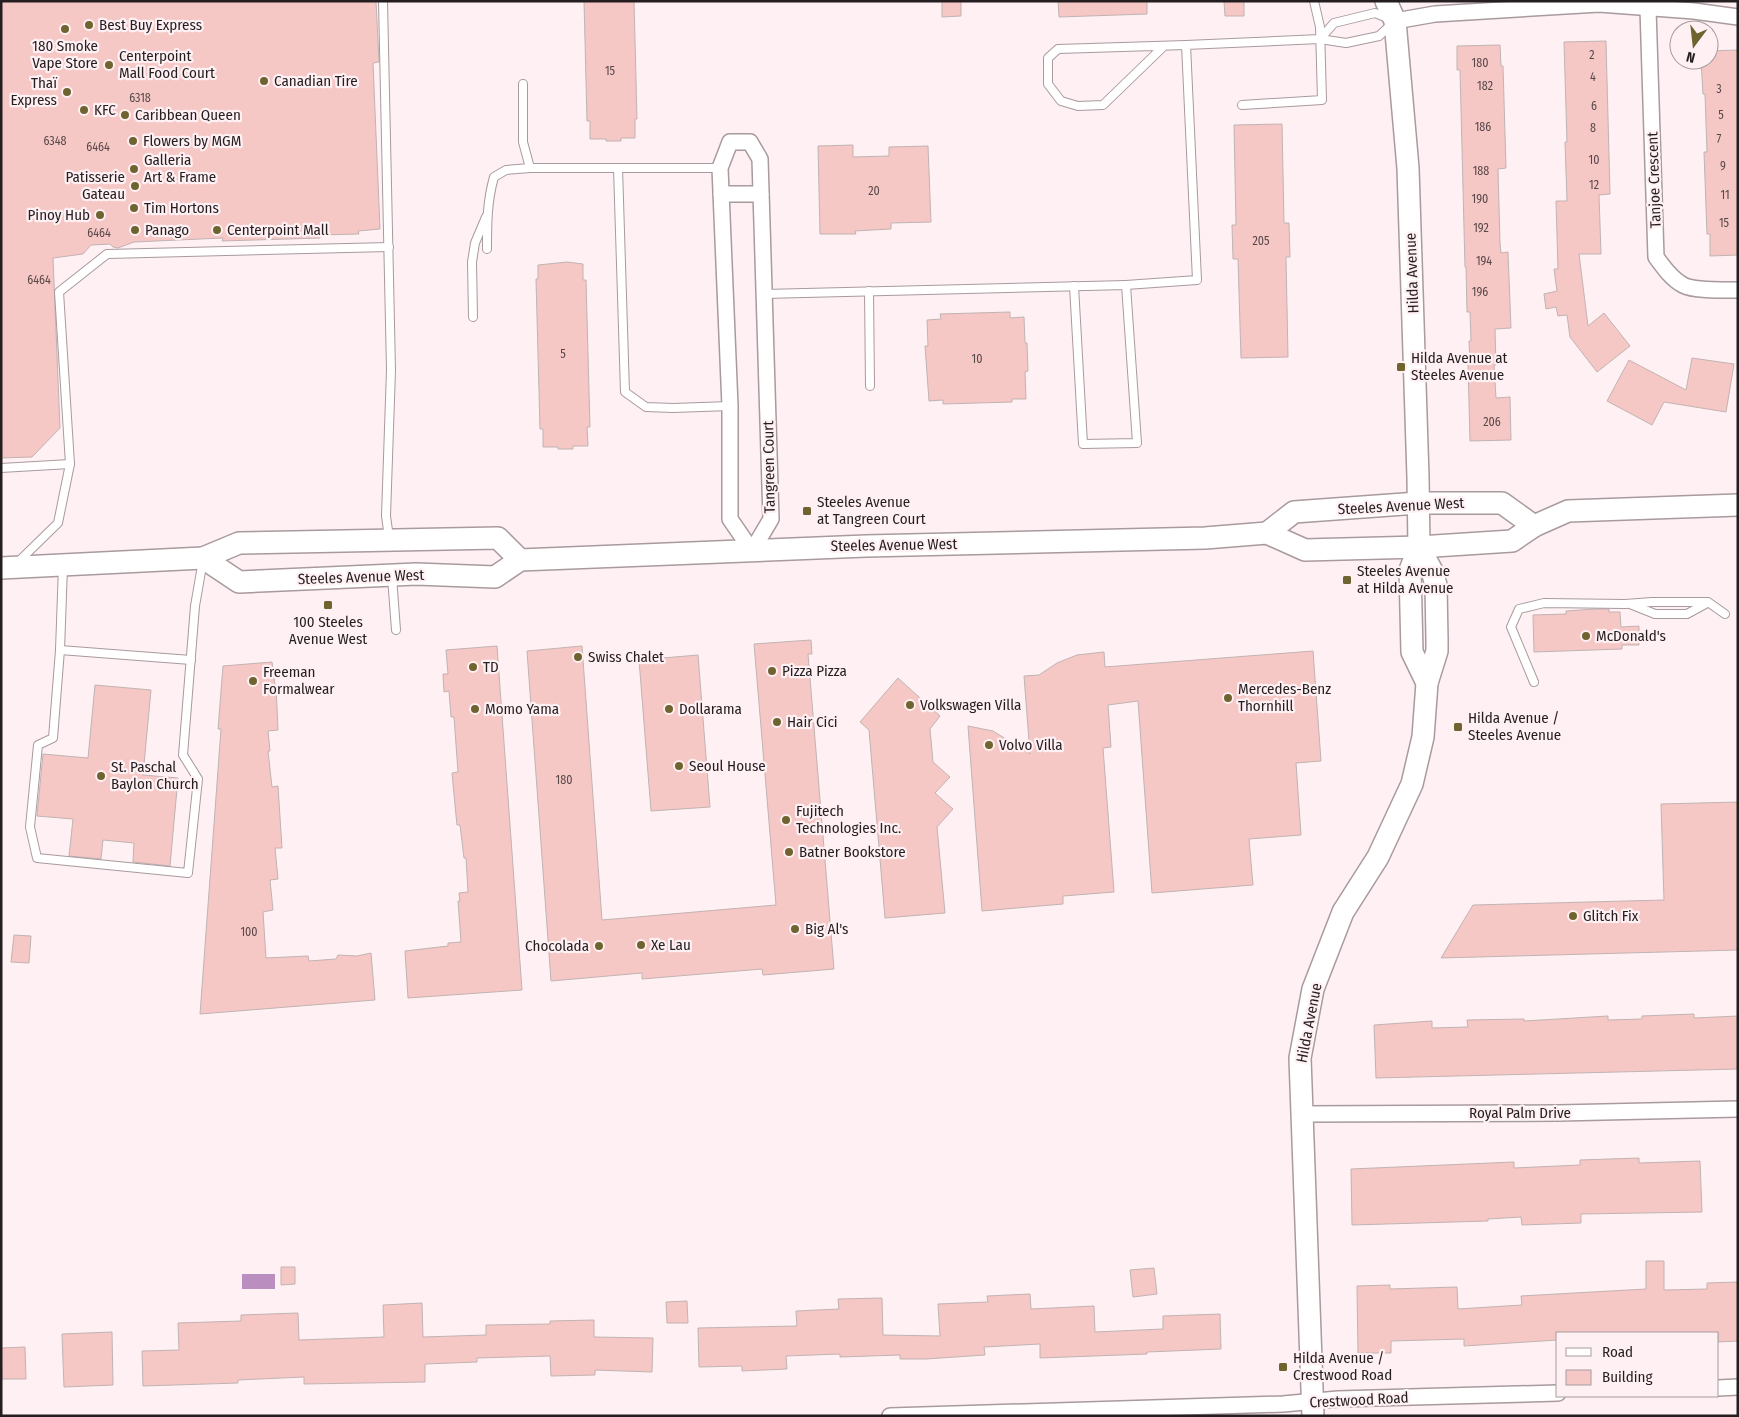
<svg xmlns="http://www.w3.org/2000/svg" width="1739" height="1417" font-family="'Fira Sans Condensed',sans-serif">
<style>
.water{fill:#bb8ec0}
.building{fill:#f5c7c5;stroke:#c2b3b3}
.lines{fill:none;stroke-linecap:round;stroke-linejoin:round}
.lane-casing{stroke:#a89a9d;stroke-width:10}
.street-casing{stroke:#a89a9d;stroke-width:18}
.secondary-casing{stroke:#a89a9d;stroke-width:24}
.lane{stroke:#fff;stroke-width:8}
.street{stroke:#fff;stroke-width:15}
.secondary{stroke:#fff;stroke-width:21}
.poi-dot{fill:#6f6330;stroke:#fff0f3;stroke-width:2}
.labels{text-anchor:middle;stroke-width:4.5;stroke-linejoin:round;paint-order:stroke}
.number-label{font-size:12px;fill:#584849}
.poi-label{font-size:15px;fill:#241e20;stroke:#fff0f3;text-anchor:start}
.street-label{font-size:15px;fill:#241e20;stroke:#fff0f3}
</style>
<rect width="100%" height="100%" fill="#fff0f3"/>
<!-- water -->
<rect class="water" x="242" y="1274" width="33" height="15"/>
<!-- building -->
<g class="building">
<polygon points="1,1 376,1 379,62 373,63 380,229 358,231 359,234 320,235 320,238 222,241 223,238 134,242 118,248 113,247 110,244 91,245 83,254 53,258 60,428 32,457 1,458"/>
<polygon points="584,1 634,1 637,119 635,119 635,138 621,138 621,141 606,141 606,139 590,139 590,121 587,121"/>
<polygon points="942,1 961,1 961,16 942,17"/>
<polygon points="1058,1 1147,1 1147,14 1059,17"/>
<polygon points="1224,1 1244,1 1244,16 1225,16"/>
<polygon points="1606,41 1610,194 1599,195 1601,254 1579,254 1588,326 1604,313 1630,346 1597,372 1570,337 1567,315 1558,316 1556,307 1546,309 1544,294 1557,291 1554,269 1558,269 1556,201 1567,201 1565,142 1567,142 1564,42"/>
<polygon points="1500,45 1501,66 1503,66 1506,168 1498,169 1500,243 1501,253 1508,252 1511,328 1495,329 1496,365 1494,365 1496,398 1510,397 1511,440 1470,441 1468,363 1470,363 1469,341 1471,341 1470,312 1467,312 1466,267 1465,267 1460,70 1457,70 1457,46"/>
<polygon points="1738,50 1738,255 1710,256 1710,234 1707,234 1704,152 1707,152 1705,94 1703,94 1701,60 1709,60 1709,51"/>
<polygon points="1282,124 1284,223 1289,223 1290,257 1286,257 1288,357 1241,358 1238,259 1233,259 1232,225 1236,225 1234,125"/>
<polygon points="853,145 853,157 889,156 889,147 928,146 931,222 891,223 891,229 855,231 856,234 820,234 818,146"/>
<polygon points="567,262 583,264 583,280 586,280 590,427 587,427 588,446 573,446 573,449 558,449 558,447 543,447 543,429 540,429 536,279 538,279 538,265"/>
<polygon points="1010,312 1010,318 1024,317 1025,343 1027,343 1028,371 1025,372 1026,399 1012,399 1012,402 943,404 943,400 929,401 925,346 928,346 927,320 941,319 940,314"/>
<polygon points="1692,358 1734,364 1726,412 1664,402 1652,425 1607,401 1629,360 1686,390"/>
<polygon points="1596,609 1609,609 1609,612 1620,612 1621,627 1639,626 1639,645 1622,645 1622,649 1534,652 1533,615 1566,614 1566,611"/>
<polygon points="811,640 812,654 808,654 834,969 763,975 762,969 642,979 642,973 551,981 527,651 582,646 602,920 776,905 754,644"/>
<polygon points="497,646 522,990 408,998 405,951 448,946 448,943 461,942 458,901 460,901 459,893 468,892 466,858 464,858 460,825 457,825 455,805 452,773 458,772 454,717 451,717 449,691 444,692 443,674 448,674 446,650"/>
<polygon points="1313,651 1321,761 1296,763 1301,835 1249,839 1253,885 1152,893 1138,701 1108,705 1111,747 1103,748 1114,892 1063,896 1063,904 982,911 968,726 993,731 1030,754 1024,676 1039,675 1057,663 1077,655 1104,652 1105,667"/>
<polygon points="698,655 710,807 651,811 639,660"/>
<polygon points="272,662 275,685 276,685 278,730 268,731 270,751 268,751 272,787 278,786 282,848 275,848 278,879 270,880 273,910 263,912 266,958 308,956 309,961 336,959 338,955 357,956 371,953 375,1000 200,1014 221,729 218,729 223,666"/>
<polygon points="898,678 940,716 930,729 933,762 950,777 935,793 953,809 937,827 945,913 885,918 869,730 860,722"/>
<polygon points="95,685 151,690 143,775 178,778 170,866 133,862 134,843 103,840 101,859 69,856 73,819 37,816 43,754 88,758"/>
<polygon points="1738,802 1738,950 1441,958 1473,905 1664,900 1661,804"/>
<polygon points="14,935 31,936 29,963 11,962"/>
<polygon points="1694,1014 1694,1018 1738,1016 1738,1069 1376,1078 1374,1025 1432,1021 1432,1028 1468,1027 1467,1020 1524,1019 1524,1021 1608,1016 1608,1020 1642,1019 1642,1016"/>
<polygon points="1639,1158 1639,1163 1700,1161 1702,1212 1581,1214 1581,1223 1552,1224 1522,1225 1521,1217 1488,1219 1488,1221 1352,1225 1351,1169 1514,1162 1514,1168 1580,1165 1580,1160"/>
<polygon points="1646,1261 1664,1261 1664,1290 1707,1289 1707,1283 1738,1282 1738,1341 1718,1342 1718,1333 1558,1333 1558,1340 1464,1346 1464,1339 1391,1341 1391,1353 1358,1353 1357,1286 1390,1285 1390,1289 1457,1287 1458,1309 1522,1305 1521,1296 1646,1289"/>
<polygon points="281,1267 295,1267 295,1284 281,1285"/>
<polygon points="1154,1268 1157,1294 1133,1297 1130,1270"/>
<polygon points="1030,1294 1031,1309 1094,1306 1095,1332 1163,1329 1163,1316 1220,1314 1221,1349 1147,1352 1147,1354 1040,1358 1040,1344 984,1347 985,1355 926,1359 900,1359 900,1355 840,1357 840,1354 786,1356 787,1369 742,1371 742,1366 699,1367 698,1328 797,1326 796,1311 839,1309 838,1299 882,1298 883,1335 940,1336 938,1304 988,1302 987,1296"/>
<polygon points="687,1301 688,1323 667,1323 666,1302"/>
<polygon points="422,1303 423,1337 486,1335 486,1325 550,1324 550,1321 594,1320 594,1337 653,1338 652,1372 595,1370 595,1375 551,1376 550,1356 477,1358 477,1362 425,1364 425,1382 304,1384 304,1377 238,1380 238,1383 143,1386 142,1351 179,1350 178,1323 241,1321 241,1315 298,1313 299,1340 384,1337 383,1305"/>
<polygon points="112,1332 113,1385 64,1387 62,1334"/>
<polygon points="25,1347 26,1379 2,1379 1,1348"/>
</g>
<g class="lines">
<!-- lane casing -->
<g class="lane-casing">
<g id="lane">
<polyline points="383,1 391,370 386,516 389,538"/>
<polyline points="1164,46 1103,105 1078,106 1061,101 1048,84 1048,58 1058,49 1186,45"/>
<polyline points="523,84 523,142 530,168"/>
<polyline points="1242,105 1322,100 1320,27 1314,1"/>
<polyline points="618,168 625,392 646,407 673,408 730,406"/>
<path d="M 487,249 C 487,225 487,201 494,177 L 506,170 L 530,168 L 720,168"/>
<polyline points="1126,285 1197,280 1186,45 1320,39 1346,43 1379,36 1395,21 1375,13 1334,23 1320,39"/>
<polyline points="869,291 870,386"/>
<polyline points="764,294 1126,285 1137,443 1083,444 1074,286"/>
<polyline points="473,317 472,262 475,243 486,217"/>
<polyline points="1,468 70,464"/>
<polyline points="18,562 58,523 70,464 59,292 107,254 389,247"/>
<polyline points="63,566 60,650 53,738 38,745 30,827 37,858 188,873 198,779 183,755 195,606 203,560"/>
<polyline points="392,577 396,630"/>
<polyline points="1630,604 1655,614 1687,614 1707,603"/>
<polyline points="60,650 191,660"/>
<polyline points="1534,682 1511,627 1519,609 1544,603 1625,604 1652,602 1708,602 1725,614"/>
</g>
</g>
<!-- street casing -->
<g class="street-casing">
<g id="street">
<path d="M 1648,9 L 1656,257 C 1664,268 1672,279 1683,285 C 1694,291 1725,290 1738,290"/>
<polyline points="1395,21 1435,14 1599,4 1694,11 1738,17"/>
<polygon points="730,142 750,142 760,159 771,519 752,551 730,519 730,406 720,168"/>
<polyline points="721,194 761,194"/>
<polyline points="1302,1114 1558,1113 1738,1109"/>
<polyline points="1718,1388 1738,1387"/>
<polyline points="890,1416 1283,1404 1338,1399 1558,1393"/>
</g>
</g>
<!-- secondary casing -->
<g class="secondary-casing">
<g id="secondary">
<polyline points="1386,1 1395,21 1408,168 1418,477 1419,547 1410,570 1412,652 1427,683"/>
<polyline points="1267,533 1294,512 1418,503 1502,503 1534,526"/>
<polyline points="203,558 239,582 416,574 495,577 520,560 866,546 1205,538 1267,533 1305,550 1419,547 1512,541 1534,526 1568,511 1738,505"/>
<polyline points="1,568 203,558 239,543 498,538 520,560"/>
<polyline points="1313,1416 1300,1058 1313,989 1343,912 1378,857 1412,784 1423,737 1427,683 1437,651 1437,640 1436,585 1432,571 1419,547"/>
</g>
</g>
<!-- lane -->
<use href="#lane" class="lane"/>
<!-- street -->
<use href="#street" class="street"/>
<!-- secondary -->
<use href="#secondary" class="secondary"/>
</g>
<!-- markers -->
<g class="poi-dot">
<circle cx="89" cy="25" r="5"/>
<circle cx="65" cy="29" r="5"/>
<circle cx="109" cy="65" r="5"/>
<circle cx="264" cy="81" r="5"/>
<circle cx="67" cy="92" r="5"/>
<circle cx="84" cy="110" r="5"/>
<circle cx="125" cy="115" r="5"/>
<circle cx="133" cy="141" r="5"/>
<circle cx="134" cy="169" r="5"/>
<circle cx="135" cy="186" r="5"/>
<circle cx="134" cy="208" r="5"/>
<circle cx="100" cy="215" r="5"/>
<circle cx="135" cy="230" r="5"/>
<circle cx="217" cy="230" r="5"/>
<rect x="1396" y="362" width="10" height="10" rx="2.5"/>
<rect x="802" y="506" width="10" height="10" rx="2.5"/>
<rect x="1342" y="575" width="10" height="10" rx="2.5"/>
<rect x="323" y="600" width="10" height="10" rx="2.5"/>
<circle cx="1586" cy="636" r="5"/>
<circle cx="578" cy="657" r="5"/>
<circle cx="473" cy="667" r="5"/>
<circle cx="772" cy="671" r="5"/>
<circle cx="253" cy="681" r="5"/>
<circle cx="1228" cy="698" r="5"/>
<circle cx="910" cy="705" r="5"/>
<circle cx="475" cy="709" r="5"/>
<circle cx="669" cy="709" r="5"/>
<circle cx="777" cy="722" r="5"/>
<rect x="1453" y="722" width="10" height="10" rx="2.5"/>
<circle cx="989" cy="745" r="5"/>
<circle cx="679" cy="766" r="5"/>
<circle cx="101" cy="776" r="5"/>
<circle cx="786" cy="820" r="5"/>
<circle cx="789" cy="852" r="5"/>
<circle cx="1573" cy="916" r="5"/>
<circle cx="795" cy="929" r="5"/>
<circle cx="641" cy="945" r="5"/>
<circle cx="599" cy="946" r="5"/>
<rect x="1278" y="1362" width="10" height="10" rx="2.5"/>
</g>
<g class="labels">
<!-- number labels -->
<g class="number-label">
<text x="1592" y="59">2</text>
<text x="1480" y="67">180</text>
<text x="610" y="75">15</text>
<text x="1593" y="81">4</text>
<text x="1485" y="90">182</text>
<text x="1719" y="93">3</text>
<text x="140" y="102">6318</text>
<text x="1594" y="110">6</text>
<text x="1721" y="119">5</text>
<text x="1483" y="131">186</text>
<text x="1593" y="132">8</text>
<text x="1719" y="143">7</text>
<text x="55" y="145">6348</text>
<text x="98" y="151">6464</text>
<text x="1594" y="164">10</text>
<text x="1723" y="170">9</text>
<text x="1481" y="175">188</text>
<text x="1594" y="189">12</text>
<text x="874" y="195">20</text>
<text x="1725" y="199">11</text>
<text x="1480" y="203">190</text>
<text x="1724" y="227">15</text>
<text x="1481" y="232">192</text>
<text x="99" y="237">6464</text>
<text x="1261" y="245">205</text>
<text x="1484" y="265">194</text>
<text x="39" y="284">6464</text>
<text x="1480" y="296">196</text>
<text x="563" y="358">5</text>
<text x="977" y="363">10</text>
<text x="1492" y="426">206</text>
<text x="564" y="784">180</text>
<text x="249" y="936">100</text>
</g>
<!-- poi labels -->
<g class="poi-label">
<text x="99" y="30">Best Buy Express</text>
<text x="65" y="51" text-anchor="middle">180 Smoke<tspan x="65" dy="17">Vape Store</tspan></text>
<text x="119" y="61">Centerpoint<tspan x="119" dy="17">Mall Food Court</tspan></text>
<text x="274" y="86">Canadian Tire</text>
<text x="57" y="88" text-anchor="end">Thaï<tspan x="57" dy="17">Express</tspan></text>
<text x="94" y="115">KFC</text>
<text x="135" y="120">Caribbean Queen</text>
<text x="143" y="146">Flowers by MGM</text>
<text x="144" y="165">Galleria<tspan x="144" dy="17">Art &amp; Frame</tspan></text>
<text x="125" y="182" text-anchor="end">Patisserie<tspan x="125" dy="17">Gateau</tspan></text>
<text x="144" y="213">Tim Hortons</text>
<text x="90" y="220" text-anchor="end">Pinoy Hub</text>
<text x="145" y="235">Panago</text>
<text x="227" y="235">Centerpoint Mall</text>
<text x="1411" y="363">Hilda Avenue at<tspan x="1411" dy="17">Steeles Avenue</tspan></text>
<text x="817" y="507">Steeles Avenue<tspan x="817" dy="17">at Tangreen Court</tspan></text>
<text x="1357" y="576">Steeles Avenue<tspan x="1357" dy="17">at Hilda Avenue</tspan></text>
<text x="328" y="627" text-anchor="middle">100 Steeles<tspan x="328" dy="17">Avenue West</tspan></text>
<text x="1596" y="641">McDonald's</text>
<text x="588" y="662">Swiss Chalet</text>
<text x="483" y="672">TD</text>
<text x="782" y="676">Pizza Pizza</text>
<text x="263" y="677">Freeman<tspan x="263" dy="17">Formalwear</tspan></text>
<text x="1238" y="694">Mercedes-Benz<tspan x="1238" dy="17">Thornhill</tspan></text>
<text x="920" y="710">Volkswagen Villa</text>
<text x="485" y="714">Momo Yama</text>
<text x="679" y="714">Dollarama</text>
<text x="1468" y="723">Hilda Avenue /<tspan x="1468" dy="17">Steeles Avenue</tspan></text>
<text x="787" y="727">Hair Cici</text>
<text x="999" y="750">Volvo Villa</text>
<text x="689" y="771">Seoul House</text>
<text x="111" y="772">St. Paschal<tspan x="111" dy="17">Baylon Church</tspan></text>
<text x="796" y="816">Fujitech<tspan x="796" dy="17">Technologies Inc.</tspan></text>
<text x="799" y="857">Batner Bookstore</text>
<text x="1583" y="921">Glitch Fix</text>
<text x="805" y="934">Big Al's</text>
<text x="651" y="950">Xe Lau</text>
<text x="589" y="951" text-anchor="end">Chocolada</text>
<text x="1293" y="1363">Hilda Avenue /<tspan x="1293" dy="17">Crestwood Road</tspan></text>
</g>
<!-- street labels -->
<g class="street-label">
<text transform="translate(1654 180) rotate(-92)" y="5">Tanjoe Crescent</text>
<text transform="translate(1412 273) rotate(-92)" y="5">Hilda Avenue</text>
<text transform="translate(769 467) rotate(-91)" y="5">Tangreen Court</text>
<text transform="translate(1401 506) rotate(-3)" y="5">Steeles Avenue West</text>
<text transform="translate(894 545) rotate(-1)" y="5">Steeles Avenue West</text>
<text transform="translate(361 577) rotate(-2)" y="5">Steeles Avenue West</text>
<text transform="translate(1309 1023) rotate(-79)" y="5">Hilda Avenue</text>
<text x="1520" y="1118">Royal Palm Drive</text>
<text transform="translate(1359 1400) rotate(-3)" y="5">Crestwood Road</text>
</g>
</g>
<!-- border -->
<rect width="1739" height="1417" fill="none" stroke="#241e20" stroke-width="5"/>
<!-- legend -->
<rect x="1556" y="1332" width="162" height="65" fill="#fff0f3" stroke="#a79c9f"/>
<rect x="1566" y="1348" width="25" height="8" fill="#ffffff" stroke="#a79c9f"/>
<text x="1602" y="1357" font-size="15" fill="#241e20">Road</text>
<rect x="1566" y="1370" width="25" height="15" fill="#f5c7c5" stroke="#a79c9f"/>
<text x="1602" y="1382" font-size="15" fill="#241e20">Building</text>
<!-- north arrow -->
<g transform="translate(1694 45) rotate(195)"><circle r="24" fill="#fff0f3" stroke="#a79c9f"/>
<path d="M0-4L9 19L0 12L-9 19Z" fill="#6f6330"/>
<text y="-8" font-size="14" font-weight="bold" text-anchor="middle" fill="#241e20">N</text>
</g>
</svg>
